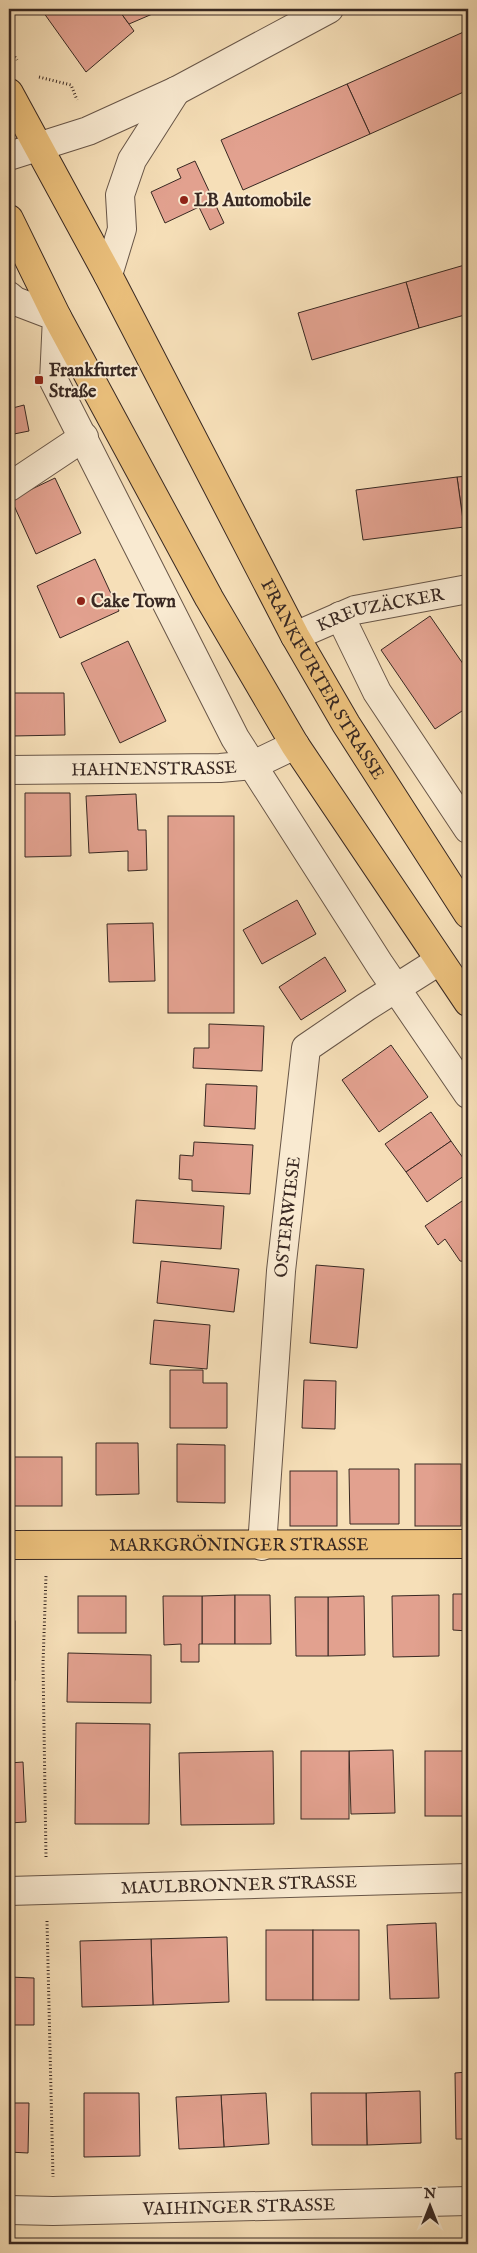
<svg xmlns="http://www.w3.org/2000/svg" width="477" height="2253" font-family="'IM FELL English',serif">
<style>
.building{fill:#e2a18f;stroke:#382822}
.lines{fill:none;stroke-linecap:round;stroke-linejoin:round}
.minor-casing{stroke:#685648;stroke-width:30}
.major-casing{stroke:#382822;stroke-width:30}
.path{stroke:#382822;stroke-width:3;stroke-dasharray:1 2.5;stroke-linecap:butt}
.minor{stroke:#f9ead1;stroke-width:28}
.major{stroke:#ebc07c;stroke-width:28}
.poi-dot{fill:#8f2418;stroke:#f9ead1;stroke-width:2}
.labels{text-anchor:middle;stroke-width:4;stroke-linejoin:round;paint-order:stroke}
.poi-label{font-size:18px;font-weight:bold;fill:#382822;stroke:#f9ead1;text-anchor:start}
.street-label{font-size:18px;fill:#382822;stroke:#f9ead1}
</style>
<rect width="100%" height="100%" fill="#f6dfb8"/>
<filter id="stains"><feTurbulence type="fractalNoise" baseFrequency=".004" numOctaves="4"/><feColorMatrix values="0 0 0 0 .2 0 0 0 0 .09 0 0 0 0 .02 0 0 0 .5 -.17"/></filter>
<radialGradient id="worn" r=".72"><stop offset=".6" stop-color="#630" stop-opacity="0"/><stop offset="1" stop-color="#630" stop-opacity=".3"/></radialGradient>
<!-- building -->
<g class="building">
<polygon points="41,9 118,9 134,31 86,72"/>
<polygon points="118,9 164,9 129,24"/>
<polygon points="468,30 468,90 370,134 347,84"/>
<polygon points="347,84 370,134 243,190 221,140"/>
<polygon points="195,161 224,223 210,230 199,207 165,223 151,192 181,178 177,169"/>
<polygon points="468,264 468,314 419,328 406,282"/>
<polygon points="406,282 419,328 312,360 298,313"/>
<polygon points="24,405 29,431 9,435 9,409"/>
<polygon points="468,476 468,526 464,527 457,477"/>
<polygon points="457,477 464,527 363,540 356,490"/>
<polygon points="55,478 81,533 36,554 11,499"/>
<polygon points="95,559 119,611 60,638 37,586"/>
<polygon points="430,616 468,671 468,707 435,729 381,650"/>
<polygon points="128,641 166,721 120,743 81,663"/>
<polygon points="12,693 64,693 65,735 13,736"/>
<polygon points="25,793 70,793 71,856 25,857"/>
<polygon points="136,794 138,830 146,830 147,870 128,871 128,851 89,853 86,796"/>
<rect x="168" y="816" width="66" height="197"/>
<polygon points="297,900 316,934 262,964 243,930"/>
<polygon points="153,923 155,981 109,982 107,924"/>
<polygon points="325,957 346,991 301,1020 279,987"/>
<polygon points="209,1024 264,1026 262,1071 193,1068 194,1048 209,1048"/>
<polygon points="391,1045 428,1097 379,1132 342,1080"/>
<polygon points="206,1084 257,1086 255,1129 204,1126"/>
<polygon points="431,1112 451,1141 406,1172 385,1144"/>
<polygon points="451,1141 468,1165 468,1173 427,1202 406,1172"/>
<polygon points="194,1142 253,1145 250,1194 192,1191 192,1180 179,1179 180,1155 193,1156"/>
<polygon points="468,1197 468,1262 460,1261 445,1239 438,1245 425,1226"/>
<polygon points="136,1200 224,1206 221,1249 133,1243"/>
<polygon points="161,1261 239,1269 234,1312 157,1303"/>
<polygon points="316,1265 364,1269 357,1348 310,1343"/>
<polygon points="154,1320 210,1325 207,1369 150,1364"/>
<polygon points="170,1370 203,1370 203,1383 227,1383 227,1428 170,1428"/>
<polygon points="304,1380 336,1381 335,1429 302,1428"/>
<polygon points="96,1443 138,1443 139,1494 96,1495"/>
<polygon points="177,1444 225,1445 225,1503 177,1502"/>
<rect x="11" y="1457" width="51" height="49"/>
<rect x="415" y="1464" width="46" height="62"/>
<polygon points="349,1469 399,1469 399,1524 350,1524"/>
<rect x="290" y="1471" width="47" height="55"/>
<polygon points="453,1594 468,1594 468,1631 453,1630"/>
<polygon points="235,1595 235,1644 202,1644 202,1596"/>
<polygon points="235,1595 270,1595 271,1644 235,1644"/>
<polygon points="439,1595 439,1656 393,1657 392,1596"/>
<rect x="78" y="1596" width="48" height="37"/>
<polygon points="163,1596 202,1596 202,1644 199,1644 199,1662 181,1662 181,1644 164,1645"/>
<polygon points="364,1596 365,1655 328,1656 328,1597"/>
<polygon points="295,1597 328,1597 328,1656 296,1656"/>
<rect x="9" y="1621" width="6" height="59"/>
<polygon points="68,1653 151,1655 151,1703 67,1702"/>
<polygon points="76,1723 150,1724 149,1824 75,1824"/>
<polygon points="393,1750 395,1813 351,1814 349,1751"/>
<polygon points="273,1751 274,1824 181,1825 179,1753"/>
<rect x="301" y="1751" width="48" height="68"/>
<rect x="425" y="1751" width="40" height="65"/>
<rect x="465" y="1759" width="3" height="57"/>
<polygon points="23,1762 26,1822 9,1823 9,1763"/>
<polygon points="467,1922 468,1922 467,1991"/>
<polygon points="436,1923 439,1998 390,1999 387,1925"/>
<rect x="266" y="1930" width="47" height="70"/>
<rect x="313" y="1930" width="46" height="70"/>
<polygon points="227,1937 229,2002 153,2005 151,1939"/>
<polygon points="151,1939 153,2005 82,2007 80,1941"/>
<polygon points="9,1977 34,1978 34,2025 9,2025"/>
<polygon points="468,2072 468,2139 456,2139 455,2073"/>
<polygon points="420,2091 421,2143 367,2145 366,2093"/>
<polygon points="84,2093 139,2093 140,2156 84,2157"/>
<polygon points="266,2093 269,2144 224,2147 221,2095"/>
<polygon points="311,2093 366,2093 367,2145 312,2145"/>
<polygon points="221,2095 224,2147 179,2149 176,2097"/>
<polygon points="9,2103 29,2103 28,2153 9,2152"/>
</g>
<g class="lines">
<!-- minor casing -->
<g class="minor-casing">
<g id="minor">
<polyline points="9,156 88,131 176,91 329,9"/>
<polyline points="108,275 122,229 120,195 132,160 176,91"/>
<polyline points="9,296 15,301 57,317 54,381 235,738 380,965 468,1094"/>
<polyline points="9,487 84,437"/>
<polyline points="340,616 377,692 468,829"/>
<path id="s1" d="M 295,636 L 355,610 L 468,589"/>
<path id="s2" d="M 9,770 L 220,768 L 253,765 L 295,745"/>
<path id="s3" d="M 262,1546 L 281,1271 L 306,1048 L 366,1007 L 439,961"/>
<path id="s4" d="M 9,1891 L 468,1878"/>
<path id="s5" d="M 9,2210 L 53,2211 L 468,2201"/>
</g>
</g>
<!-- major casing -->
<g class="major-casing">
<g id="major">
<path id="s6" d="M 9,93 L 108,275 L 295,636 L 346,724 L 468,914"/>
<polyline points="9,219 57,317 209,598 295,745 468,1002"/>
<path id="s7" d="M 9,1545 L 468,1544"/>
</g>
</g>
<!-- path -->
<g class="path">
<polyline points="9,48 17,60"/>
<polyline points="39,77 71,85 77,100"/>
<polyline points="46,1857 43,1664 46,1576"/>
<polyline points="47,1921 53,2177"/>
</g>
<!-- minor -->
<use href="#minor" class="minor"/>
<!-- major -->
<use href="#major" class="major"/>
</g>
<!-- markers -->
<g class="poi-dot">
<circle cx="184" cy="200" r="5"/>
<rect x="34" y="375" width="10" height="10" rx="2.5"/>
<circle cx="81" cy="601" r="5"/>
</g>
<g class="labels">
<!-- poi labels -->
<g class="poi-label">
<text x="194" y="206">LB Automobile</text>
<text x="49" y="376">Frankfurter<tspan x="49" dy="21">Straße</tspan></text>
<text x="91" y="607">Cake Town</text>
</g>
<!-- street labels -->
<g class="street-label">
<text dy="6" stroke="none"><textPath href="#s1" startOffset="90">KREUZÄCKER</textPath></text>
<text dy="6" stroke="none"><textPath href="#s6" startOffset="665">FRANKFURTER STRASSE</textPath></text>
<text dy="6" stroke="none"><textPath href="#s2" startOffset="145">HAHNENSTRASSE</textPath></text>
<text dy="6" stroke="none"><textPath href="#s3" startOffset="330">OSTERWIESE</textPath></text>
<text dy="6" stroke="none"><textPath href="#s7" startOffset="230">MARKGRÖNINGER STRASSE</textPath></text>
<text dy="6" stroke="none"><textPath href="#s4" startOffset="230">MAULBRONNER STRASSE</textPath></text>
<text dy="6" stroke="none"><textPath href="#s5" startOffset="230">VAIHINGER STRASSE</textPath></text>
</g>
</g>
<!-- margin -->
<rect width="477" height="2253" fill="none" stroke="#f6dfb8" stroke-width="30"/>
<rect x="10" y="10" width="457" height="2233" fill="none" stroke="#382822" stroke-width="2.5"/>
<rect x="15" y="15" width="447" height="2223" fill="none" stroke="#382822"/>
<!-- north arrow -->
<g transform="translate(430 2206)" stroke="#f9ead1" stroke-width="4" paint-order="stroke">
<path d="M0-4L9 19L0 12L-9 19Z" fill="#382822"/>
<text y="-8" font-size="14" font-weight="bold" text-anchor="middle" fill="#382822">N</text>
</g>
<rect width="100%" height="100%" filter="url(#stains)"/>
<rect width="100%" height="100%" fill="url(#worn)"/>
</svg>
